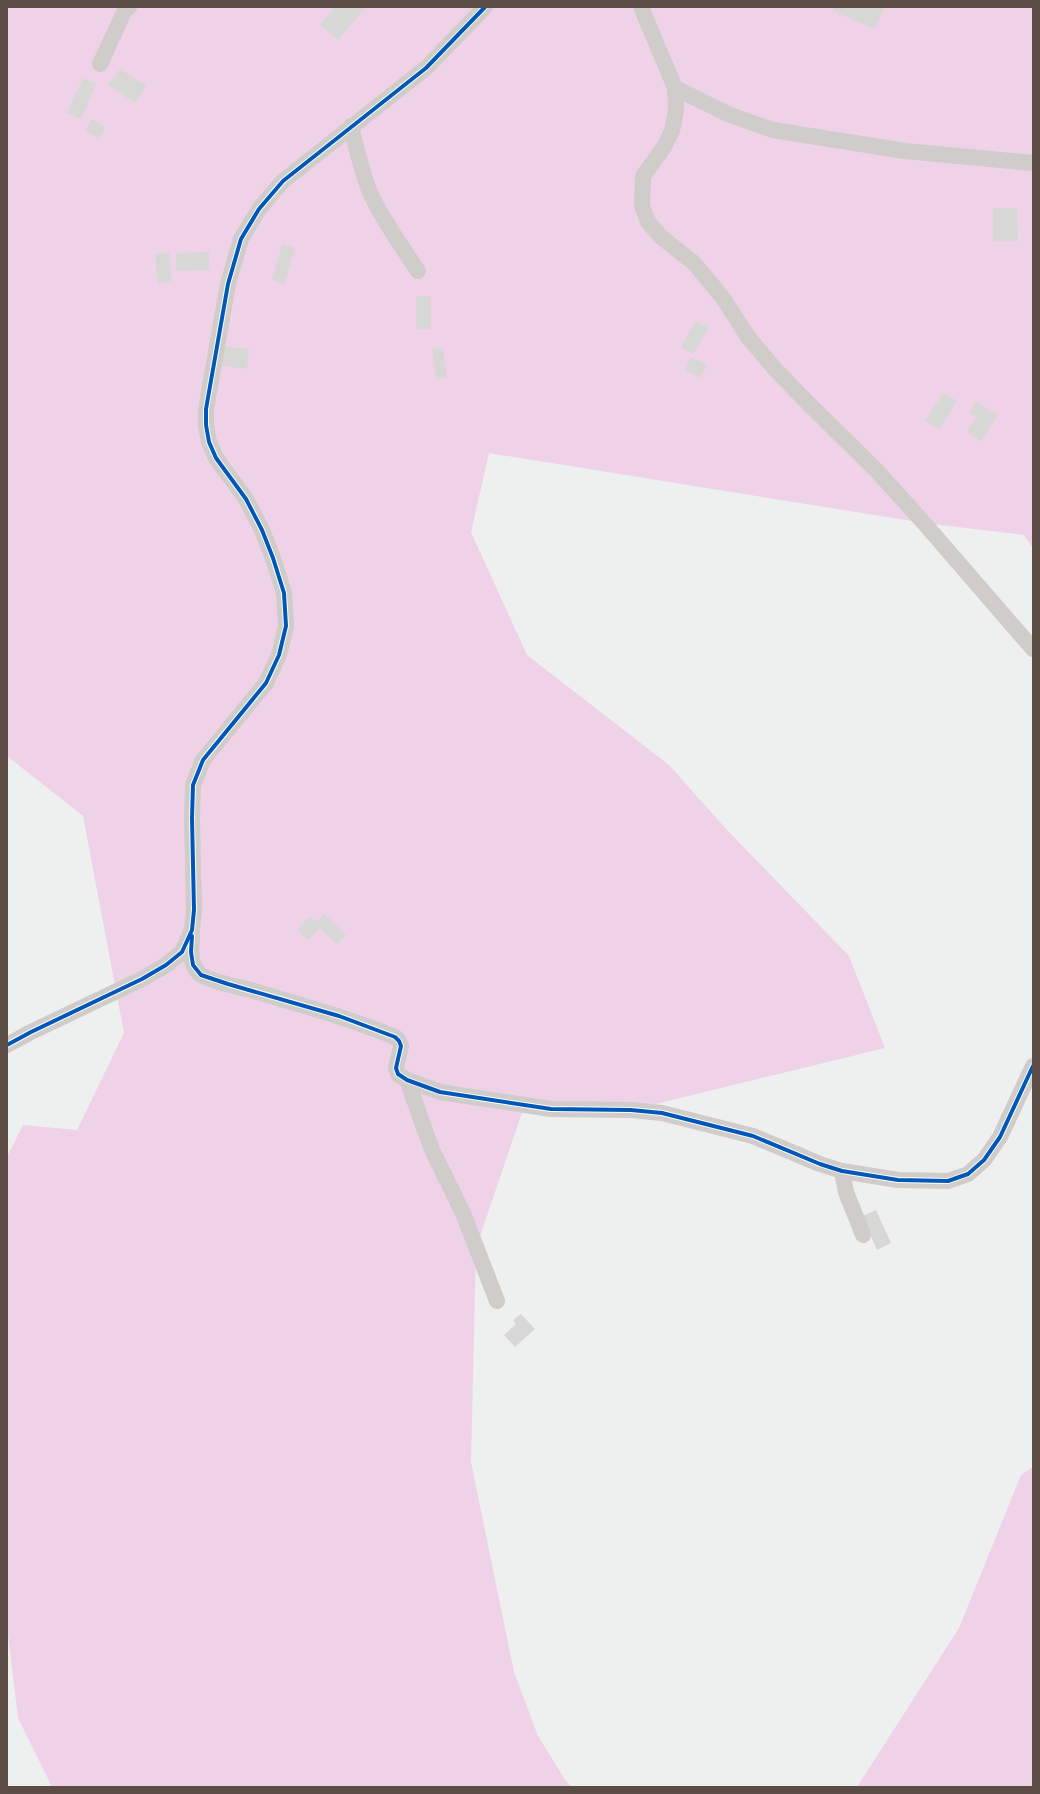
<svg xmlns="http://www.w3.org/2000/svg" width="1040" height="1794" font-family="Montserrat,sans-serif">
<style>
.green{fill:#efd2e8}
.building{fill:#d7d7d6}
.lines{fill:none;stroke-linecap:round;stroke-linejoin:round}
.minor{stroke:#cfccca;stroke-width:16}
.cycleway-casing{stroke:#fff;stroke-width:6}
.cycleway{stroke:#0057b8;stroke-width:4}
</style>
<rect width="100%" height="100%" fill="#eeefef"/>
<!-- green -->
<g class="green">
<polygon points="7,7 1033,7 1033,548 1024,535 924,523 489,453 471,532 527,655 669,765 728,831 849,956 885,1048 631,1110 525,1104 476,1248 471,1462 514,1672 538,1736 566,1781 572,1787 52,1787 18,1718 7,1627 7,1157 23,1125 77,1130 124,1033 83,816 7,756"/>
<polygon points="1033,1467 1033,1787 857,1787 959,1628 1021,1475"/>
</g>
<!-- building -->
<g class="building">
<polygon points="335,7 366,7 338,40 320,25"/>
<polygon points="834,7 884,7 875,29 833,11"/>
<polygon points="120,69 146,86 135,103 108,85"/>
<polygon points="83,78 96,84 81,119 67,113"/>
<polygon points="92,119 105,127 99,139 85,130"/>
<polygon points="993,208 1017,208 1018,241 993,241"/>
<polygon points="282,244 295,248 284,284 272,280"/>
<polygon points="169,252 172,281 158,283 155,254"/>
<polygon points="209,252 209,270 176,271 176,253"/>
<rect x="416" y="296" width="15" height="33"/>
<polygon points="696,321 709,328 693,354 681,347"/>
<polygon points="220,346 249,349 247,369 217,365"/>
<polygon points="443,348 447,378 436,379 432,349"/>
<polygon points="691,357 707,365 701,378 685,370"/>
<polygon points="943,393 957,401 939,429 925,421"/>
<polygon points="976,401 998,415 981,441 967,432 976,418 969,413"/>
<polygon points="325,914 346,935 337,944 320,928 308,940 297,930 310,916 316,922"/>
<polygon points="876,1210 891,1243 877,1250 862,1216"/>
<polygon points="521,1314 535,1329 515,1347 504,1335 516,1324 513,1320"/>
</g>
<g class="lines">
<!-- minor -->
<g class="minor">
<polyline points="641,7 675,88 676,110 672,131 664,147 643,176 642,206 648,222 661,237 694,263 723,298 748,337 775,369 807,402 877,471 924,523 1033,649"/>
<polyline points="100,64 125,10 129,7"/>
<polyline points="675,88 730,115 773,130 905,151 1033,163"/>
<path d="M 351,126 C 357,150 362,175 372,197 C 385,223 402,247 418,271"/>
<path d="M 192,936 C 191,949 189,966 201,975 C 212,982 240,987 254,991 C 301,1005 349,1018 395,1037 L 399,1041 L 401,1046 L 396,1068 L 398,1074 L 407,1080 L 440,1092 L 551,1109 L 631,1110 L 662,1113 L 753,1136 L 820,1164 L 842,1171 L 898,1180 L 948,1181 L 968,1174 L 984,1160 L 1000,1137 L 1033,1066"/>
<polyline points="7,1045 31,1032 142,979 166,965 182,952 192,930 194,910 192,818 193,785 203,760 266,683 279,655 286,626 284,593 273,558 262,530 246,499 216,458 209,442 206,425 206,409 228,284 241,239 259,209 283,181 426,68 485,7"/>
<polyline points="407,1080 432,1150 463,1213 497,1301"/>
<polyline points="842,1171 846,1192 863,1235"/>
</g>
<!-- cycleway casing -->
<g class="cycleway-casing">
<g id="cycleway">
<polyline points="192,936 191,952 193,965 201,975 228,984 339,1016 395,1037 399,1041 401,1046 396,1068 398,1074 407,1080 440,1092 551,1109 631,1110 662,1113 753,1136 820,1164 842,1171 898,1180 948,1181 968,1174 984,1160 1000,1137 1033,1066"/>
<polyline points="7,1045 31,1032 142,979 166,965 182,952 192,930 194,910 192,818 193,785 203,760 266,683 279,655 286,626 284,593 273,558 262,530 246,499 216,458 209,442 206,425 206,409 228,284 241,239 259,209 283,181 426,68 485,7"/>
</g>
</g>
<!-- cycleway -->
<use href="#cycleway" class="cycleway"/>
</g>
<!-- border -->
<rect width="1040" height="1794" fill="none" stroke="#5b4d45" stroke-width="16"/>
</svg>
